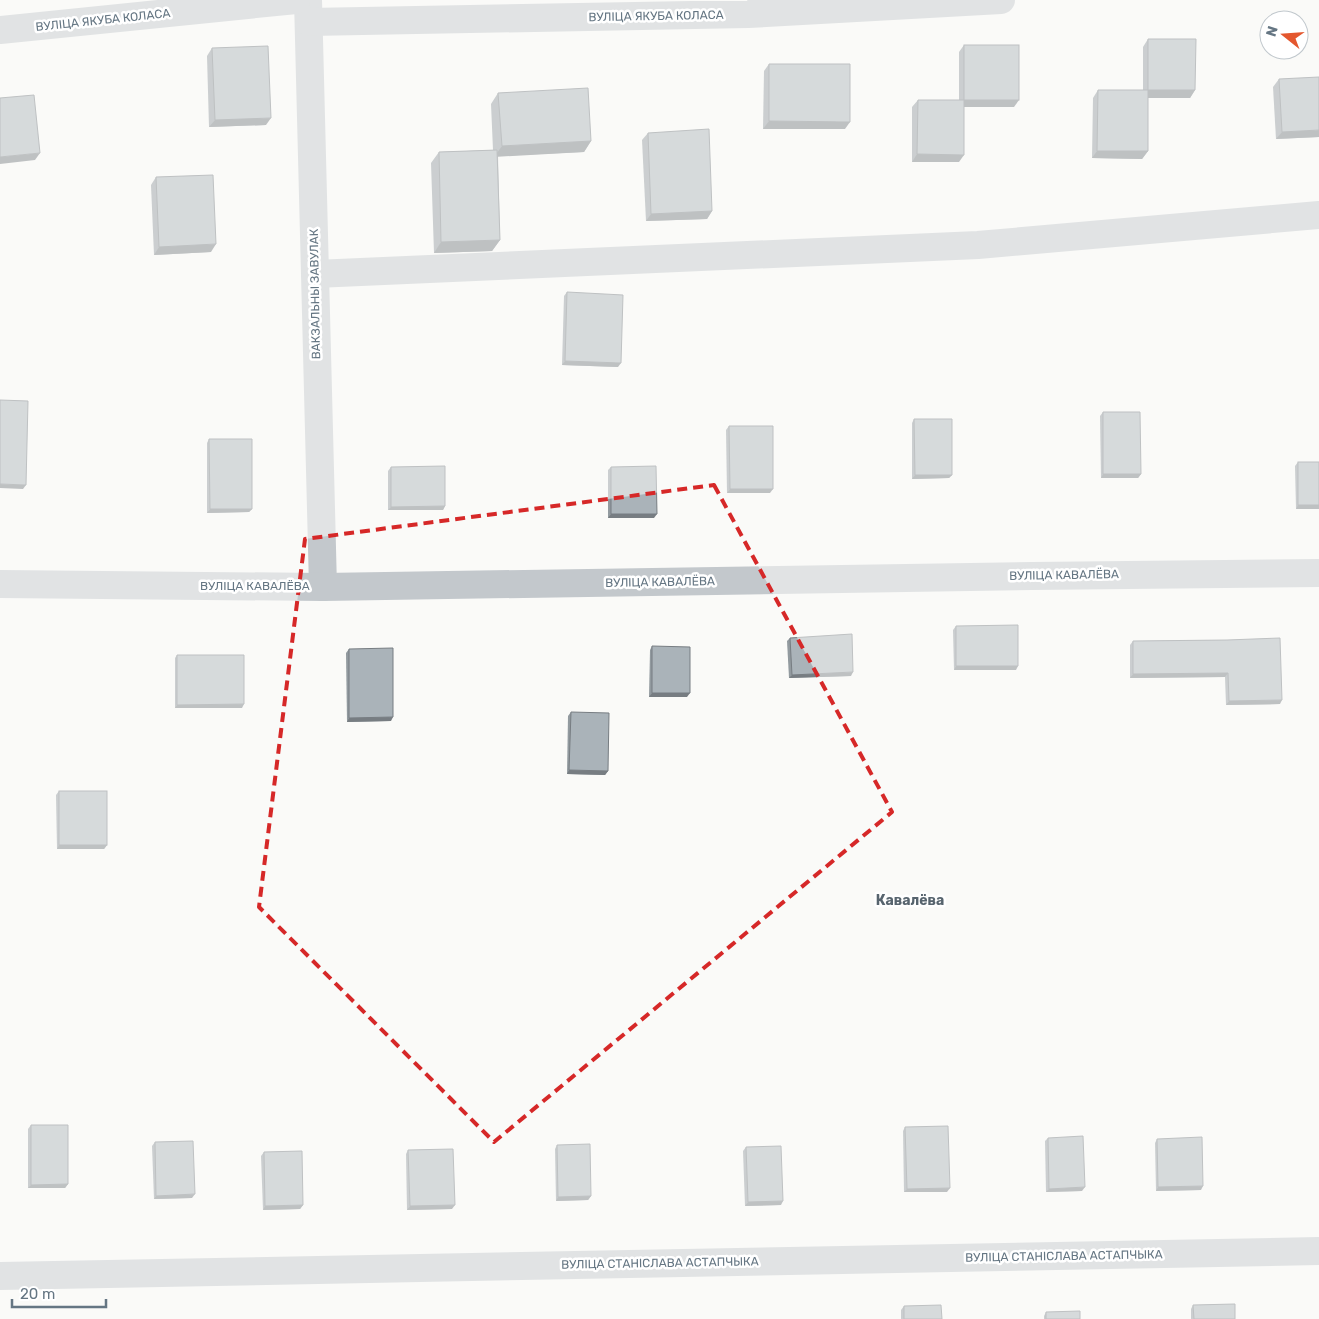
<svg xmlns="http://www.w3.org/2000/svg" width="1319" height="1319" font-family="Rubik,sans-serif">
<style>
.lines{fill:none;stroke-linecap:round;stroke-linejoin:round}
.minor{stroke:#c3c8cc;stroke-width:28}
.wall{fill:#929a9f}
.shaded-wall{fill:#777d82}
.building{fill:#aab3b9;stroke:#777d82}
.marked{fill:none;stroke:#d62828;stroke-width:4;stroke-dasharray:10 6;stroke-linejoin:round}
.labels{text-anchor:middle;stroke-width:5;stroke-linejoin:round;paint-order:stroke}
.street-label{font-size:12px;fill:#657683;stroke:#fff}
.neighbourhood-label{font-size:14px;font-weight:bold;fill:#57646e;stroke:#fff}
</style>
<rect width="100%" height="100%" fill="#fafaf8"/>
<g class="lines">
<!-- minor -->
<g class="minor">
<polyline points="308,0 323,587"/>
<polyline points="309,22 748,14 1001,0"/>
<polyline points="0,30 296,0"/>
<polyline points="315,274 978,245 1319,215"/>
<polyline points="0,584 323,587 1032,576 1319,573"/>
<polyline points="0,1276 1319,1251"/>
</g>
</g>
<!-- wall -->
<g class="wall">
<polygon points="1148,39 1195,90 1190,98 1148,98 1148,151 1142,159 1092,158 1093,98 1098,90 1143,90 1143,47"/>
<polygon points="964,45 1014,107 964,107 959,162 912,162 912,107 918,100 959,100 959,52"/>
<polygon points="212,48 266,125 209,127 207,56"/>
<polygon points="769,64 845,129 763,129 764,71"/>
<polygon points="1279,79 1319,137 1276,139 1273,87"/>
<polygon points="498,93 591,141 584,152 498,156 500,240 492,251 434,253 431,163 439,152 493,150 491,104"/>
<polygon points="648,133 712,211 707,219 646,221 642,140"/>
<polygon points="156,177 211,252 154,255 151,185"/>
<polygon points="567,292 618,367 562,365 564,296"/>
<polygon points="1103,412 1141,474 1138,478 1101,478 1100,416"/>
<polygon points="914,419 952,475 949,478 912,479 912,423"/>
<polygon points="729,426 770,493 727,493 726,430"/>
<polygon points="209,439 252,509 249,512 207,513 207,443"/>
<polygon points="1298,462 1319,462 1319,509 1296,509 1295,466"/>
<polygon points="391,467 445,506 443,510 388,510 388,471"/>
<polygon points="611,467 654,518 608,518 608,470"/>
<polygon points="956,626 1016,670 954,670 953,630"/>
<polygon points="790,638 851,676 789,678 787,641"/>
<polygon points="1227,640 1280,704 1226,705 1225,677 1130,678 1130,645 1133,641"/>
<polygon points="652,646 687,697 649,697 650,650"/>
<polygon points="349,649 391,721 347,722 346,653"/>
<polygon points="177,655 242,708 175,708 175,658"/>
<polygon points="571,712 608,771 605,775 567,774 568,716"/>
<polygon points="59,791 107,845 104,849 57,849 56,795"/>
<polygon points="31,1125 68,1184 65,1188 28,1188 28,1129"/>
<polygon points="905,1127 947,1192 904,1192 903,1131"/>
<polygon points="1048,1138 1082,1191 1046,1192 1045,1141"/>
<polygon points="1157,1139 1201,1190 1156,1191 1155,1143"/>
<polygon points="155,1142 192,1198 154,1199 152,1146"/>
<polygon points="557,1145 591,1196 588,1200 556,1201 555,1149"/>
<polygon points="746,1147 781,1205 745,1206 743,1151"/>
<polygon points="408,1150 452,1209 407,1210 406,1154"/>
<polygon points="264,1152 303,1205 300,1209 263,1210 261,1156"/>
<polygon points="1193,1305 1235,1319 1191,1319 1191,1309"/>
<polygon points="904,1306 942,1319 901,1319 901,1310"/>
<polygon points="1046,1312 1080,1319 1044,1319 1044,1316"/>
</g>
<!-- shaded-wall -->
<g class="shaded-wall">
<polygon points="1148,90 1195,90 1190,98 1143,98"/>
<polygon points="964,100 1019,100 1014,107 959,107"/>
<polygon points="271,118 266,125 209,127 215,120"/>
<polygon points="769,121 850,122 845,129 763,129"/>
<polygon points="1319,130 1319,137 1276,139 1282,132"/>
<polygon points="591,141 584,152 494,157 502,146"/>
<polygon points="1097,151 1148,151 1142,159 1092,158"/>
<polygon points="40,153 35,160 0,164 0,157"/>
<polygon points="917,154 964,155 959,162 912,162"/>
<polygon points="712,211 707,219 646,221 651,214"/>
<polygon points="500,240 492,251 434,253 441,242"/>
<polygon points="216,244 211,252 154,255 159,247"/>
<polygon points="565,361 621,363 618,367 562,365"/>
<polygon points="1103,474 1141,474 1138,478 1101,478"/>
<polygon points="915,475 952,475 949,478 912,479"/>
<polygon points="0,484 26,485 23,489 0,488"/>
<polygon points="730,489 773,489 770,493 727,493"/>
<polygon points="1298,505 1319,505 1319,509 1296,509"/>
<polygon points="445,506 443,510 388,510 391,507"/>
<polygon points="210,509 252,509 249,512 207,513"/>
<polygon points="611,514 657,514 654,518 608,518"/>
<polygon points="956,666 1018,666 1016,670 954,670"/>
<polygon points="853,672 851,676 789,678 792,675"/>
<polygon points="1228,673 1225,677 1130,678 1133,674"/>
<polygon points="652,693 690,693 687,697 649,697"/>
<polygon points="1282,700 1280,704 1226,705 1229,701"/>
<polygon points="244,704 242,708 175,708 177,705"/>
<polygon points="393,717 391,721 347,722 349,718"/>
<polygon points="569,770 608,771 605,775 567,774"/>
<polygon points="59,845 107,845 104,849 57,849"/>
<polygon points="68,1184 65,1188 28,1188 31,1185"/>
<polygon points="1203,1186 1201,1190 1156,1191 1158,1187"/>
<polygon points="1085,1187 1082,1191 1046,1192 1049,1189"/>
<polygon points="950,1188 947,1192 904,1192 907,1189"/>
<polygon points="195,1194 192,1198 154,1199 156,1196"/>
<polygon points="591,1196 588,1200 556,1201 558,1197"/>
<polygon points="783,1201 781,1205 745,1206 748,1202"/>
<polygon points="303,1205 300,1209 263,1210 265,1206"/>
<polygon points="455,1205 452,1209 407,1210 410,1206"/>
</g>
<!-- building -->
<g class="building">
<polygon points="1148,39 1196,39 1195,90 1148,90"/>
<rect x="964" y="45" width="55" height="55"/>
<polygon points="268,46 271,118 215,120 212,48"/>
<polygon points="769,64 850,64 850,122 769,121"/>
<polygon points="1319,77 1319,130 1282,132 1279,79"/>
<polygon points="588,88 591,141 502,146 498,93"/>
<polygon points="1098,90 1148,90 1148,151 1097,151"/>
<polygon points="34,95 40,153 0,157 0,98"/>
<polygon points="918,100 964,100 964,155 917,154"/>
<polygon points="709,129 712,211 651,214 648,133"/>
<polygon points="497,150 500,240 441,242 439,152"/>
<polygon points="213,175 216,244 159,247 156,177"/>
<polygon points="567,292 623,295 621,363 565,361"/>
<polygon points="0,400 28,401 26,485 0,484"/>
<polygon points="1103,412 1140,412 1141,474 1103,474"/>
<polygon points="914,419 952,419 952,475 915,475"/>
<polygon points="729,426 773,426 773,489 730,489"/>
<polygon points="209,439 252,439 252,509 210,509"/>
<rect x="1298" y="462" width="21" height="43"/>
<polygon points="445,466 445,506 391,507 391,467"/>
<polygon points="656,466 657,514 611,514 611,467"/>
<polygon points="1018,625 1018,666 956,666 956,626"/>
<polygon points="852,634 853,672 792,675 790,638"/>
<polygon points="1280,638 1282,700 1229,701 1228,673 1133,674 1133,641 1227,640"/>
<polygon points="652,646 690,647 690,693 652,693"/>
<polygon points="393,648 393,717 349,718 349,649"/>
<polygon points="177,655 244,655 244,704 177,705"/>
<polygon points="571,712 609,713 608,771 569,770"/>
<rect x="59" y="791" width="48" height="54"/>
<polygon points="31,1125 68,1125 68,1184 31,1185"/>
<polygon points="948,1126 950,1188 907,1189 905,1127"/>
<polygon points="1083,1136 1085,1187 1049,1189 1048,1138"/>
<polygon points="1202,1137 1203,1186 1158,1187 1157,1139"/>
<polygon points="193,1141 195,1194 156,1196 155,1142"/>
<polygon points="590,1144 591,1196 558,1197 557,1145"/>
<polygon points="781,1146 783,1201 748,1202 746,1147"/>
<polygon points="453,1149 455,1205 410,1206 408,1150"/>
<polygon points="302,1151 303,1205 265,1206 264,1152"/>
<polygon points="1235,1304 1235,1319 1194,1319 1193,1305"/>
<polygon points="941,1305 942,1319 904,1319 904,1306"/>
<polygon points="1080,1311 1080,1319 1046,1319 1046,1312"/>
</g>
<!-- marked area -->
<path d="M0 0H1319V1319H0ZM 714,485 L 892,812 L 494,1142 L 259,907 L 305,539 Z" fill="#fafaf8" fill-opacity=".55" fill-rule="evenodd"/>
<path class="marked" d="M 714,485 L 892,812 L 494,1142 L 259,907 L 305,539 Z"/>
<g class="labels">
<!-- street labels -->
<g class="street-label">
<text transform="translate(656 16) rotate(-1)" y="4">ВУЛІЦА ЯКУБА КОЛАСА</text>
<text transform="translate(103 20) rotate(-6)" y="4">ВУЛІЦА ЯКУБА КОЛАСА</text>
<text transform="translate(315 294) rotate(-91)" y="4">ВАКЗАЛЬНЫ ЗАВУЛАК</text>
<text transform="translate(1064 575) rotate(-1)" y="4">ВУЛІЦА КАВАЛЁВА</text>
<text transform="translate(660 582) rotate(-1)" y="4">ВУЛІЦА КАВАЛЁВА</text>
<text x="255" y="590">ВУЛІЦА КАВАЛЁВА</text>
<text transform="translate(1064 1256) rotate(-1)" y="4">ВУЛІЦА СТАНІСЛАВА АСТАПЧЫКА</text>
<text transform="translate(660 1263) rotate(-1)" y="4">ВУЛІЦА СТАНІСЛАВА АСТАПЧЫКА</text>
</g>
<!-- neighbourhood labels -->
<g class="neighbourhood-label">
<text x="910" y="905">Кавалёва</text>
</g>
</g>
<!-- north arrow -->
<g transform="translate(1284 35) rotate(287)"><circle r="24" fill="#ffffff" stroke="#c1c8cd"/>
<path d="M0-4L9 19L0 12L-9 19Z" fill="#e4572e"/>
<text y="-8" font-size="14" font-weight="bold" text-anchor="middle" fill="#657683">N</text>
</g>
<!-- scale -->
<path d="M12 1299v8h94v-8" fill="none" stroke="#657683" stroke-width="2.5"/>
<text x="20" y="1299" font-size="15" fill="#657683" stroke="#ffffff" stroke-width="4" paint-order="stroke">20 m</text>
</svg>
